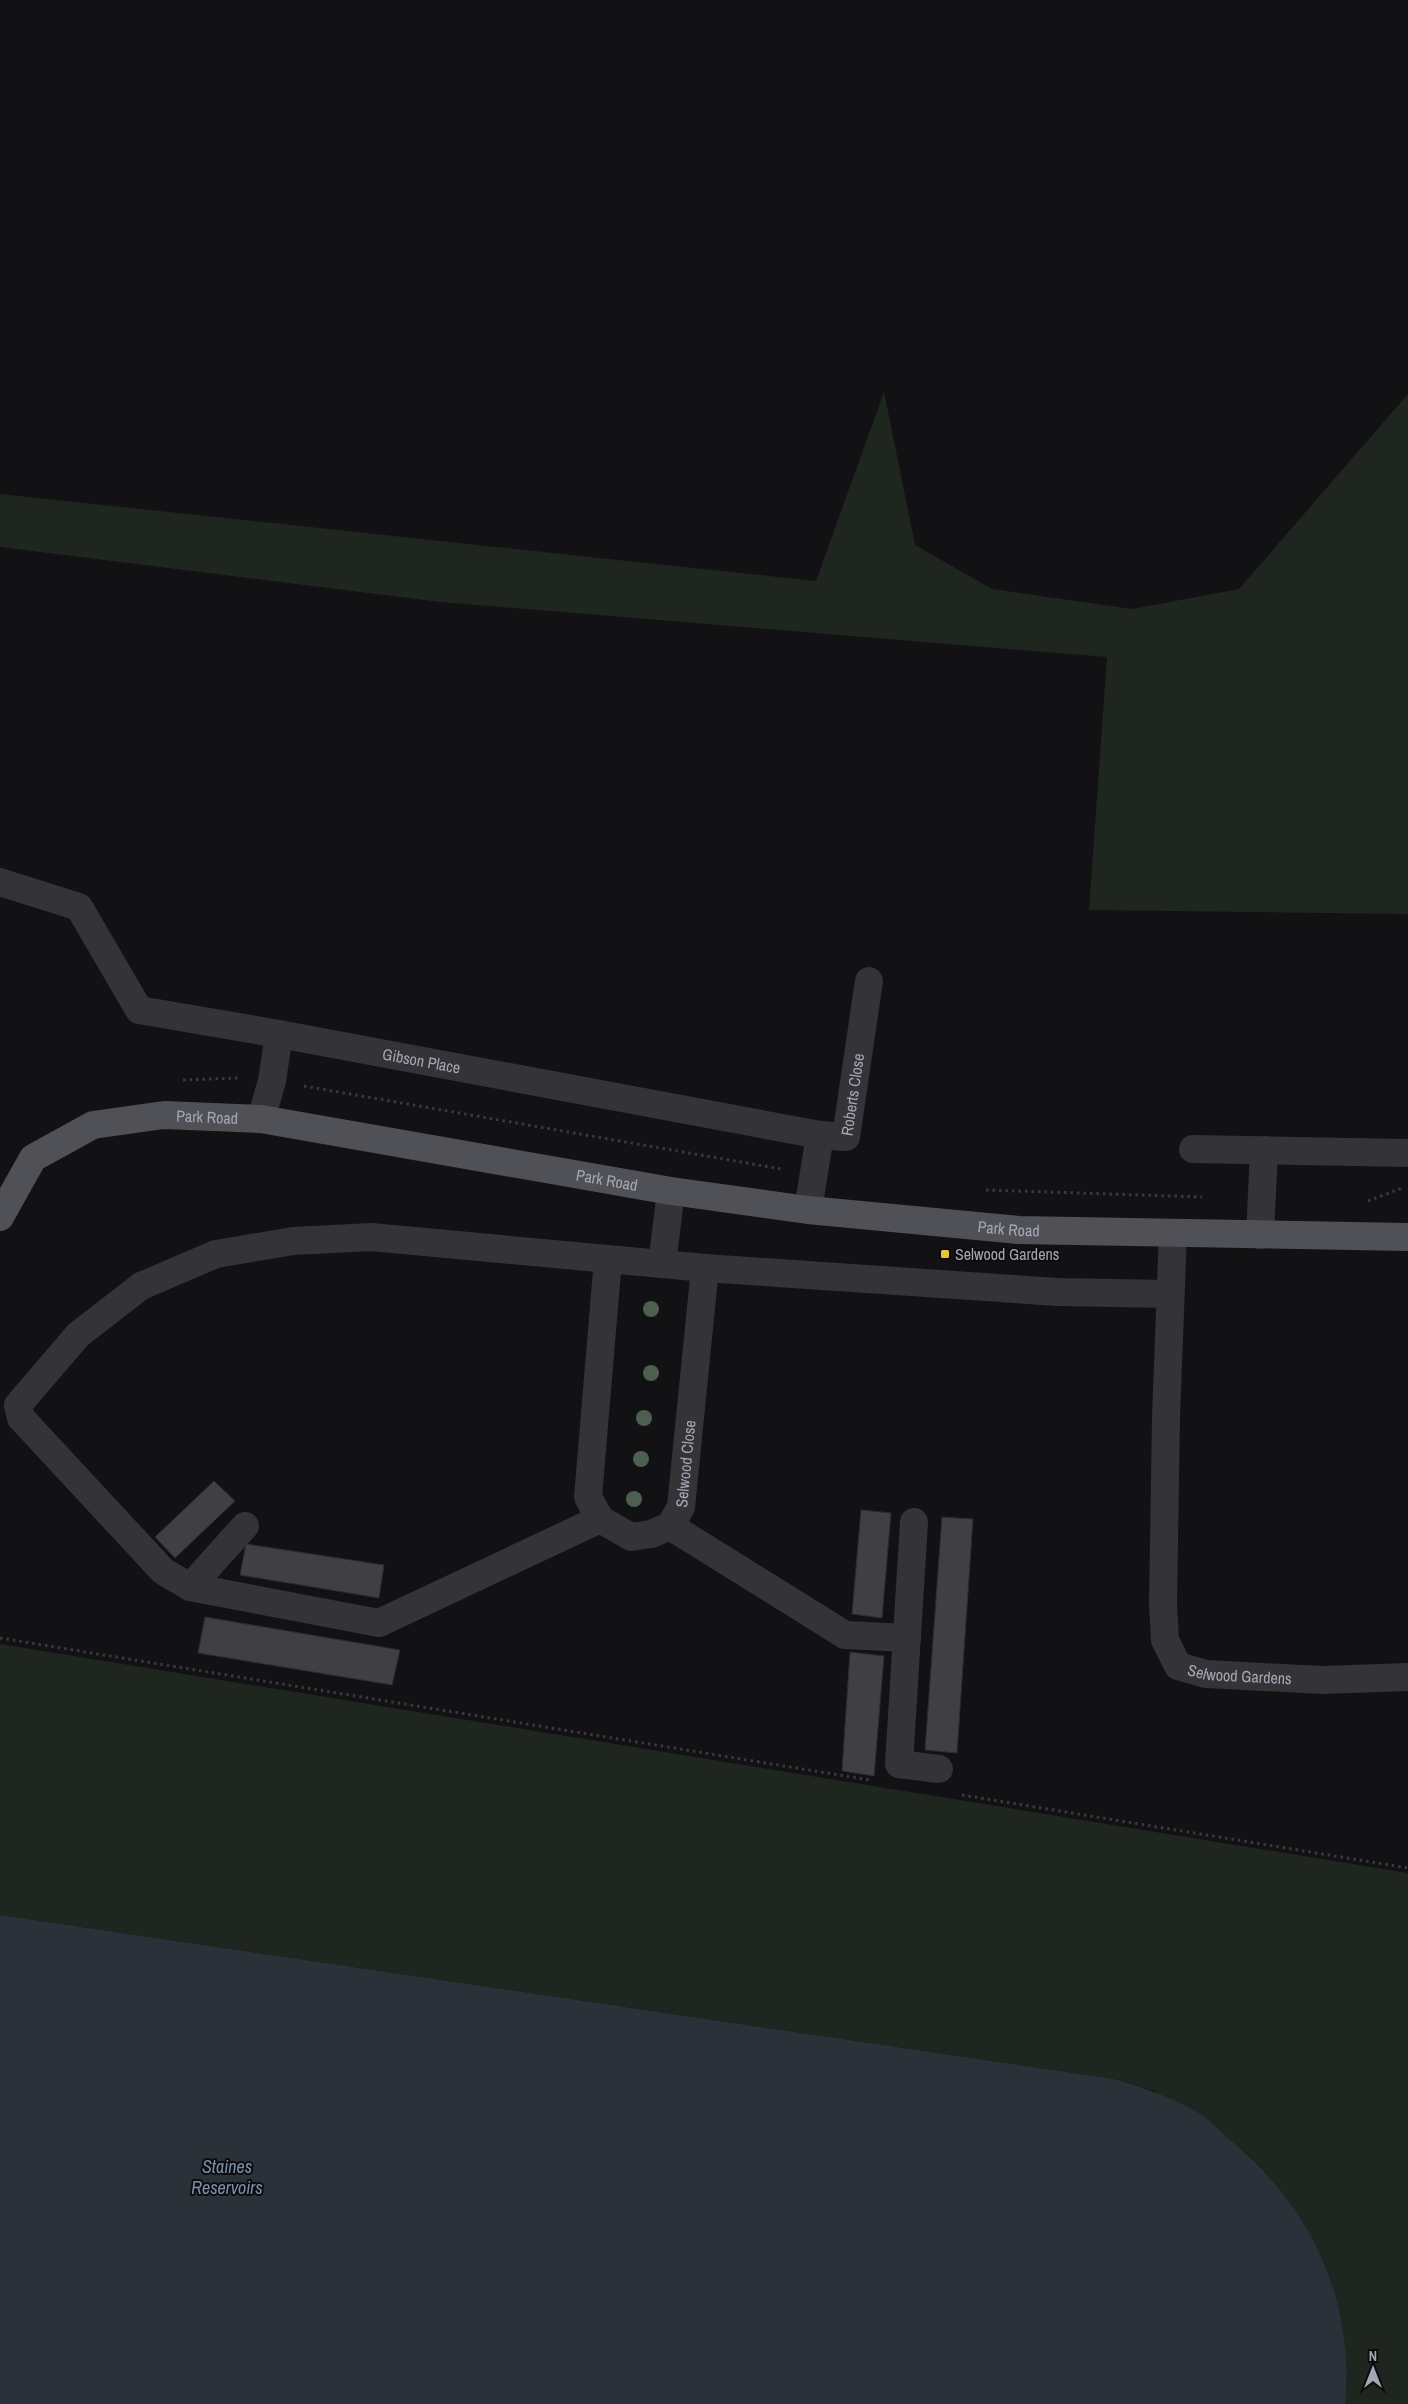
<svg xmlns="http://www.w3.org/2000/svg" width="1408" height="2404" font-family="'Archivo Narrow',sans-serif">
<style>
.green{fill:#1f2620}
.water{fill:#2b3139}
.building{fill:#3f3f44;stroke:#2d2c30}
.lines{fill:none;stroke-linecap:round;stroke-linejoin:round}
.path{stroke:#393a3f;stroke-width:3;stroke-dasharray:2.5 4;stroke-linecap:butt}
.minor{stroke:#333338;stroke-width:28}
.major{stroke:#505057;stroke-width:28}
.tree{fill:#4c5f51}
.poi-dot{fill:#e8c436;stroke:#0d0d0f;stroke-width:2}
.labels{text-anchor:middle;stroke-width:4;stroke-linejoin:round;paint-order:stroke}
.street-label{font-size:16px;fill:#a4a7b3;stroke:#0d0d0f}
.poi-label{font-size:16px;fill:#a4a7b3;stroke:#0d0d0f;text-anchor:start}
.water-label{font-size:18px;font-style:italic;fill:#7d90ad;stroke:#0d0d0f}
</style>
<rect width="100%" height="100%" fill="#121214"/>
<!-- green -->
<g class="green">
<polygon points="884,392 915,545 992,589 1132,609 1239,589 1408,394 1408,914 1089,910 1107,657 440,602 0,547 0,494 816,581"/>
<polygon points="0,1644 1408,1873 1408,2404 1345,2404 1345,2344 1155,2091 1114,2079 0,1915"/>
</g>
<!-- water -->
<path class="water" d="M 0,1915 L 1114,2079 C 1142,2087 1169,2096 1195,2111 C 1208,2118 1219,2130 1230,2140 C 1310,2206 1355,2299 1345,2404 L 0,2404 Z"/>
<!-- building -->
<g class="building">
<polygon points="214,1481 235,1501 175,1558 155,1537"/>
<polygon points="861,1510 891,1513 882,1618 852,1614"/>
<polygon points="942,1517 973,1519 957,1753 925,1750"/>
<polygon points="246,1544 384,1565 379,1598 240,1575"/>
<polygon points="205,1617 400,1650 392,1685 198,1653"/>
<polygon points="850,1652 884,1656 874,1776 842,1771"/>
</g>
<g class="lines">
<!-- path -->
<g class="path">
<polyline points="183,1080 239,1078"/>
<polyline points="304,1086 781,1169"/>
<polyline points="986,1190 1202,1197"/>
<polyline points="1368,1201 1402,1188"/>
<polyline points="0,1638 870,1780"/>
<polyline points="962,1795 1408,1868"/>
</g>
<!-- minor -->
<g class="minor">
<path id="s1" d="M 0,882 L 79,907 L 139,1010 L 279,1034 L 820,1135"/>
<polyline points="261,1119 272,1081 279,1034"/>
<polyline points="1193,1149 1408,1153"/>
<path id="s2" d="M 808,1210 L 820,1135 L 846,1137 L 869,981"/>
<path id="s3" d="M 1173,1233 L 1166,1417 L 1163,1605 L 1165,1640 L 1178,1666 L 1206,1674 L 1321,1680 L 1408,1677"/>
<polyline points="1260,1235 1264,1150"/>
<path id="s4" d="M 608,1259 L 588,1497 L 600,1519 L 631,1537 L 651,1534 L 670,1526 L 681,1507 L 705,1268"/>
<polyline points="662,1264 671,1191"/>
<polyline points="914,1522 899,1764 939,1769"/>
<polyline points="245,1526 190,1587 379,1623 600,1519"/>
<polyline points="670,1526 845,1635 907,1638"/>
<polyline points="190,1587 163,1571 21,1418 18,1405 78,1335 141,1286 216,1254 293,1241 371,1237 705,1268 1057,1292 1170,1294"/>
</g>
<!-- major -->
<path class="major" id="s5" d="M 0,1217 L 33,1158 L 93,1125 L 164,1115 L 261,1119 L 671,1191 L 808,1210 L 1019,1230 L 1408,1237"/>
</g>
<!-- trees -->
<g class="tree">
<circle cx="651" cy="1309" r="8"/>
<circle cx="651" cy="1373" r="8"/>
<circle cx="644" cy="1418" r="8"/>
<circle cx="641" cy="1459" r="8"/>
<circle cx="634" cy="1499" r="8"/>
</g>
<!-- markers -->
<rect class="poi-dot" x="940" y="1249" width="10" height="10" rx="2.5"/>
<g class="labels">
<!-- street labels -->
<g class="street-label">
<text dy="6" stroke="none"><textPath href="#s1" startOffset="489">Gibson Place</textPath></text>
<text dy="6" stroke="none"><textPath href="#s2" startOffset="145">Roberts Close</textPath></text>
<text dy="6" stroke="none"><textPath href="#s5" startOffset="251">Park Road</textPath></text>
<text dy="6" stroke="none"><textPath href="#s5" startOffset="656">Park Road</textPath></text>
<text dy="6" stroke="none"><textPath href="#s5" startOffset="1061">Park Road</textPath></text>
<text dy="6" stroke="none"><textPath href="#s4" startOffset="406">Selwood Close</textPath></text>
<text dy="6" stroke="none"><textPath href="#s3" startOffset="499">Selwood Gardens</textPath></text>
</g>
<!-- poi labels -->
<g class="poi-label">
<text x="955" y="1260">Selwood Gardens</text>
</g>
<!-- water labels -->
<g class="water-label">
<text x="227" y="2173">Staines<tspan x="227" dy="21">Reservoirs</tspan></text>
</g>
</g>
<!-- north arrow -->
<g transform="translate(1373 2369)" stroke="#0d0d0f" stroke-width="4" paint-order="stroke">
<path d="M0-4L9 19L0 12L-9 19Z" fill="#a4a7b3"/>
<text y="-8" font-size="14" font-weight="bold" text-anchor="middle" fill="#a4a7b3">N</text>
</g>
</svg>
